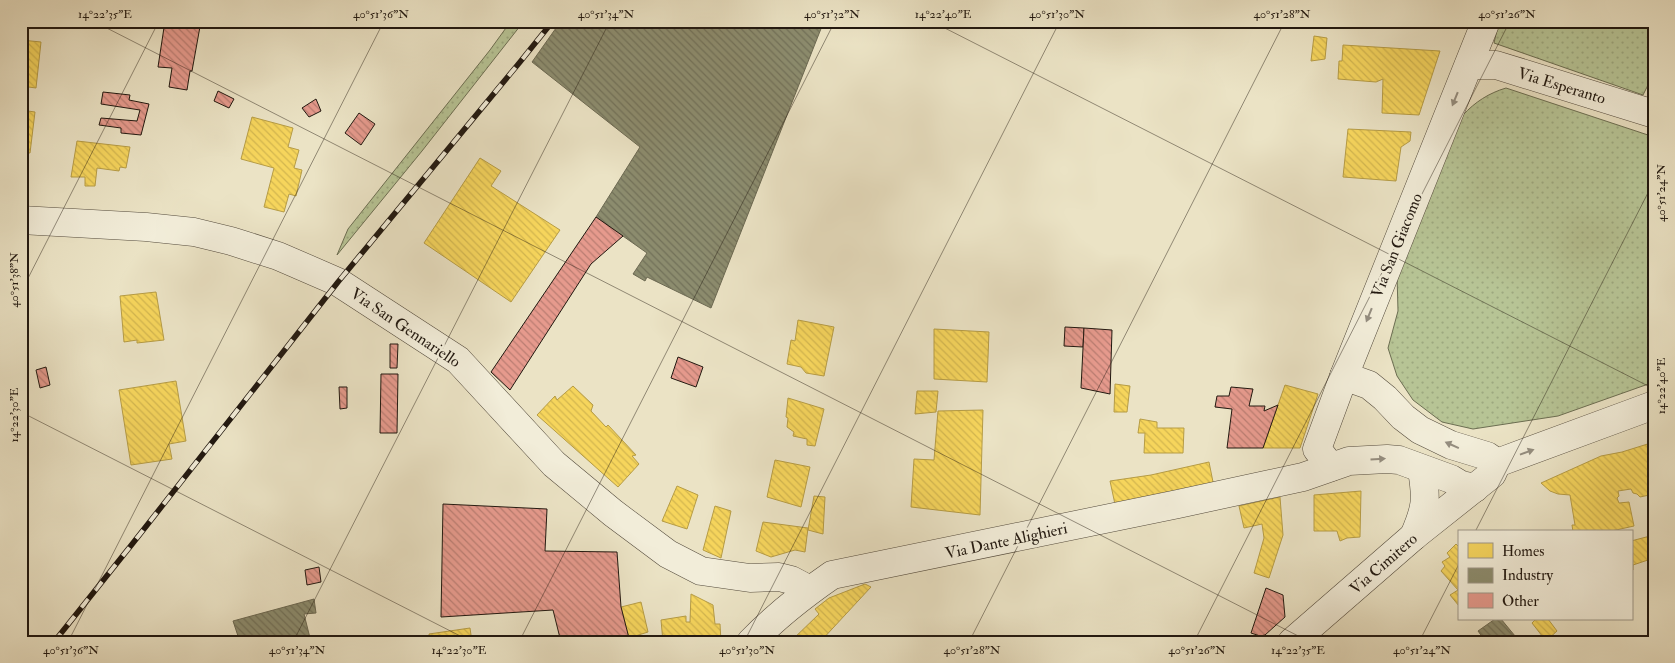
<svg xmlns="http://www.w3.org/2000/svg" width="1675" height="663" font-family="'IM FELL Double Pica',serif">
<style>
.grass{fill:url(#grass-dots);stroke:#6c6e52}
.homes{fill:url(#homes-back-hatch);stroke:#b69c45}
.industry{fill:url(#industry-back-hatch);stroke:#6c6952}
.building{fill:url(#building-back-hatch);stroke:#211810}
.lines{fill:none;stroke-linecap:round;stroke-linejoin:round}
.minor-casing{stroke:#544b3d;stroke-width:29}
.minor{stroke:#f2edd9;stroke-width:28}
.rail-casing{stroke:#211810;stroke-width:5.5}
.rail{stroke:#f2edd9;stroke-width:4;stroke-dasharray:11;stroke-linecap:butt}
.oneway{fill:#948d7f}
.ticks{fill:none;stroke:#211810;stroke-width:1;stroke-opacity:0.45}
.labels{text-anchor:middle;stroke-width:5;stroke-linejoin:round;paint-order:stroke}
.street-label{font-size:16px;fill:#211810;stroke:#f2edd9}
.neatline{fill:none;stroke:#211810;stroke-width:2}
.ticks-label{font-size:12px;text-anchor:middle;fill:#211810}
</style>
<defs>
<pattern id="grass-dots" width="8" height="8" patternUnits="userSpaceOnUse" patternTransform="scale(1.25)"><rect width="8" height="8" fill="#b7c495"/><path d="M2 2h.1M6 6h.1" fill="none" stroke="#9da87f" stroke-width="1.8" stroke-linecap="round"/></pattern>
<pattern id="homes-back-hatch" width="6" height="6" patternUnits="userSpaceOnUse" patternTransform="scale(1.25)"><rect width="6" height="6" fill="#f6d55c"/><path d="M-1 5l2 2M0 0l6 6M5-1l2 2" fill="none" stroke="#d3b64f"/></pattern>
<pattern id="industry-back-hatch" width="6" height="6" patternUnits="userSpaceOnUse" patternTransform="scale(1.25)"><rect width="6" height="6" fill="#8c8c6e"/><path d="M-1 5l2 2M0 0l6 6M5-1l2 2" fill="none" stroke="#727159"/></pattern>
<pattern id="building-back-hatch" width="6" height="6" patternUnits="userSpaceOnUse" patternTransform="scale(1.25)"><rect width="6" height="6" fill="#e69a8d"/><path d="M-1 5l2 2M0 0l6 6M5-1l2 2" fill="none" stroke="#ba7d72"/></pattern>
</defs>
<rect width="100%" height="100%" fill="#ebe3c5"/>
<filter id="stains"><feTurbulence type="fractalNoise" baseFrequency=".004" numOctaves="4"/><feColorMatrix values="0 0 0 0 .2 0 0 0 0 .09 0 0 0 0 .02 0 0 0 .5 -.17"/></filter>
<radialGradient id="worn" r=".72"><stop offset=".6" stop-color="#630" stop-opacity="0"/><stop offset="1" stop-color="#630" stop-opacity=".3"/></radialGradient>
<!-- grass -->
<g class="grass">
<polygon points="511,21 524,21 422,151 337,255 348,229 490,50"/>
<polygon points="1499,21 1654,21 1654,73 1643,95 1494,43"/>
<path d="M 1506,88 L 1654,137 L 1654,382 L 1558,416 L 1473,429 L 1442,422 L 1413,400 L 1397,376 L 1388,348 L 1398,311 L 1397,274 L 1463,115 C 1475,102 1489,93 1506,88 Z"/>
</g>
<!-- homes -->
<g class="homes">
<polygon points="1314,36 1327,38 1325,59 1311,61"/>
<polygon points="21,40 41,42 36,88 21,86"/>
<polygon points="1343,45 1440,51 1419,115 1382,113 1383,79 1376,82 1338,79 1339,61 1342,61"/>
<polygon points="21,110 35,112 30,153 21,152"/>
<polygon points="252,117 293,128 288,147 299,150 294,168 302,170 296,196 289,194 284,212 264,207 274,168 241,159"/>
<polygon points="1348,129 1411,132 1410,141 1401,147 1396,181 1343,177"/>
<polygon points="77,141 130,147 126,168 120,167 119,171 97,168 95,186 85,186 85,177 71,177"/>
<polygon points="480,158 501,171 491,186 560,230 511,302 424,243"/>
<polygon points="156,292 164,340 137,343 137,340 124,342 120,296"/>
<polygon points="798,320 834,327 824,376 806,373 801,367 787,364 791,340 795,341"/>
<polygon points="934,329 989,332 987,382 934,379"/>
<polygon points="176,381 186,441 169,444 172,459 131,465 119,390"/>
<polygon points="1115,384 1130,386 1127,412 1114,412"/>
<polygon points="1285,385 1318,394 1300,448 1263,448"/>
<polygon points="573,386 593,405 591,411 606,427 608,425 636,455 632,456 639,464 618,487 537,415 555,396 557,400"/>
<polygon points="917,391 938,391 936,412 915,414"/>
<polygon points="788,398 824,409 815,446 807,445 807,439 793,436 794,432 787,427 788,418 786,417"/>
<polygon points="983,410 980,515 911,507 914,459 934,460 938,411"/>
<polygon points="1140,419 1157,422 1157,428 1184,428 1183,453 1144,453 1145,433 1138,433"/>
<polygon points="1654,442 1654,494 1640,497 1637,494 1633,493 1631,489 1618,491 1619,496 1617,498 1619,503 1629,502 1634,526 1607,532 1573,532 1572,525 1575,525 1570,495 1558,494 1550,491 1541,483 1601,456 1622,452"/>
<polygon points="775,460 810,467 801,507 767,497"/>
<polygon points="1209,462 1214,487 1116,509 1110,481 1151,475"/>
<polygon points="677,486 698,495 687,529 662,521"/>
<polygon points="1361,491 1360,537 1347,538 1340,541 1337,531 1314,531 1314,495"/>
<polygon points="814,496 825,497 823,534 808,530"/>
<polygon points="1280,497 1283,535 1269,578 1254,573 1264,538 1262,524 1244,528 1239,506"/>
<polygon points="715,506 731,511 721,558 703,550"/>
<polygon points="763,522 808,528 805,552 795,550 771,557 756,551"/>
<polygon points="1654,535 1654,558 1633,565 1633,570 1631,570 1631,541"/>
<polygon points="1456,544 1459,547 1459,606 1450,595 1458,590 1441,571 1445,566 1442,562 1450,557 1447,553"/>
<polygon points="865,584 871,587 820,642 790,642 819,614 815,609 829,598"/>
<polygon points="691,594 713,605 715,624 720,624 721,642 663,642 661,620 686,616 686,622 690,622"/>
<polygon points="641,602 648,632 629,638 621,607"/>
<polygon points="1536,619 1548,619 1557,631 1546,641 1532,623"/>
<polygon points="470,628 472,642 430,642 429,634"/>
</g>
<!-- industry -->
<g class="industry">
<polygon points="561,21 824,21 711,308 647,277 645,281 633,274 647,253 596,217 640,147 532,62"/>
<polygon points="314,599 316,613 304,614 311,642 240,642 233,621"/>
<polygon points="1495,619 1501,619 1520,642 1486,642 1478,631"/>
</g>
<!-- building -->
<g class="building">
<polygon points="165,21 201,21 192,71 190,71 187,90 169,87 172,68 158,67"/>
<polygon points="218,91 234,99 229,108 214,101"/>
<polygon points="103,92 130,95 129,100 149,104 141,135 121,133 121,128 99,125 101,118 137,121 140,110 101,104"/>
<polygon points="316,99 321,111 309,117 302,108"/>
<polygon points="359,113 375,124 361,145 345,133"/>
<polygon points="596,217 623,236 591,264 510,390 491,372"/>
<polygon points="1065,327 1084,328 1083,347 1064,346"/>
<polygon points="1084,328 1112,330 1110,394 1081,388"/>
<polygon points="390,344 398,344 397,368 390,368"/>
<polygon points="678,357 703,367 696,387 671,378"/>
<polygon points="46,367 50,385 40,388 36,370"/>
<polygon points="381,374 398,374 397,433 380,433"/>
<polygon points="339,387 347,387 347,408 340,409"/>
<polygon points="1231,387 1253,389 1249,406 1265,406 1264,411 1278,405 1263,448 1227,448 1232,409 1215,407 1217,396 1229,396"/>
<polygon points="443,504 547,509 545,551 617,552 621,607 630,642 561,642 553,610 441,617"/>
<polygon points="319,567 321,582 307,585 305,570"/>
<polygon points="1266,588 1283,595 1285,617 1265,635 1260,636 1251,633"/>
</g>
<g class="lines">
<!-- minor casing -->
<g class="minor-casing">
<g id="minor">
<polyline points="1469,65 1496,65 1654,114"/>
<polyline points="21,220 146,227 194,232 231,241 278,256 338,282 458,360 554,464 613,513 668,554 701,571 750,578 779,577 791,580 810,590"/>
<polyline points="1344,376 1369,385 1385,398 1403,417 1420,430 1451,445 1487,456 1497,463"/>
<polyline points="1331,467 1317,449 1344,376 1486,21"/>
<path d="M 1414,536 C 1426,508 1427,500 1422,470"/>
<path d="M 751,642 C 776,616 803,595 832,575 L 1178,504 L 1303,477 L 1349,461 L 1387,459 L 1399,460 L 1451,479 L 1461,485 L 1475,488"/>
<polyline points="1292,642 1414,536 1492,474 1497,463 1654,405"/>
</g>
</g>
<!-- minor -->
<use href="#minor" class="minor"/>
<!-- rail casing -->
<g class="rail-casing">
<polyline id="rail" points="54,642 133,543 338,282 520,62 553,21"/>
</g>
<!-- rail -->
<use href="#rail" class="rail"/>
</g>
<!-- one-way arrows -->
<defs><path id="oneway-solid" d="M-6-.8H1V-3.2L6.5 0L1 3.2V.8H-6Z" transform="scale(1.25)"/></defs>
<g class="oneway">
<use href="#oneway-solid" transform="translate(1455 99) rotate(112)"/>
<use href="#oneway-solid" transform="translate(1369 315) rotate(112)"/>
<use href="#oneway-solid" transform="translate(1452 445) rotate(-156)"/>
<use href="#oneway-solid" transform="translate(1527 452) rotate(-20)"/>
<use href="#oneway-solid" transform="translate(1378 459) rotate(-4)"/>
</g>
<!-- ticks -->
<path class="ticks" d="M 93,21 L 1310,642M 931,21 L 1654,389M 21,292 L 159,21M 21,412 L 472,642M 1475,532 L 1654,181M 68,642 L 384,21M 293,642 L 610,21M 519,642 L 835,21M 744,642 L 1060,21M 969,642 L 1285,21M 1194,642 L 1510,21M 1419,642 L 1459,564M 1644,642 L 1654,623"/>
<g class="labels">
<!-- street labels -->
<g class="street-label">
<text transform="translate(1562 85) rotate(17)" y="6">Via Esperanto</text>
<text transform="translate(1396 245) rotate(-68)" y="6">Via San Giacomo</text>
<text transform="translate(406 327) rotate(34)" y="6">Via San Gennariello</text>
<text transform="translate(1006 540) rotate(-12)" y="6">Via Dante Alighieri</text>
<text transform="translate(1383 563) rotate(-41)" y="6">Via Cimitero</text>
</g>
</g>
<!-- margin -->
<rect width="1675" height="663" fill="none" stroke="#ebe3c5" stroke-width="55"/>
<!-- legend -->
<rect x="1458" y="530" width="175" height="90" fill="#f2edd9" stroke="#9e9889"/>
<rect x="1468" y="543" width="25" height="15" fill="#f6d55c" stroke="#9e9889"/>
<text x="1502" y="556" font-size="15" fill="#211810">Homes</text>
<rect x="1468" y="568" width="25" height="15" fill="#8c8c6e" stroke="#9e9889"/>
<text x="1502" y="580" font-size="15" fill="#211810">Industry</text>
<rect x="1468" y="593" width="25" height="15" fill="#e69a8d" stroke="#9e9889"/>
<text x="1502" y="606" font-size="15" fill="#211810">Other</text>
<rect x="28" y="28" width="1620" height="608" class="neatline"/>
<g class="ticks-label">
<text x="105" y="18">14°22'35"E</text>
<text x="381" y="18">40°51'36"N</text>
<text x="606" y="18">40°51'34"N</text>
<text x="832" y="18">40°51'32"N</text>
<text x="943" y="18">14°22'40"E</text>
<text x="1057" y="18">40°51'30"N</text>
<text x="1282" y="18">40°51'28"N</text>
<text x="1507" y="18">40°51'26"N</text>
<text transform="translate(1661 193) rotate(-90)" y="4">40°51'24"N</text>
<text transform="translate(14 280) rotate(-90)" y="4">40°51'38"N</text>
<text transform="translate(1661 386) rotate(-90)" y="4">14°22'40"E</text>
<text transform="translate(14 415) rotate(-90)" y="4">14°22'30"E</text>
<text x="71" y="654">40°51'36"N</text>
<text x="297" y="654">40°51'34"N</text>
<text x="459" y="654">14°22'30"E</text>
<text x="747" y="654">40°51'30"N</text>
<text x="972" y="654">40°51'28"N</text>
<text x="1197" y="654">40°51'26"N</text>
<text x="1298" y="654">14°22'35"E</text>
<text x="1422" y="654">40°51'24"N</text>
</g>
<rect width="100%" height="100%" filter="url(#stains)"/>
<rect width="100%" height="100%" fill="url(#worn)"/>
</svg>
